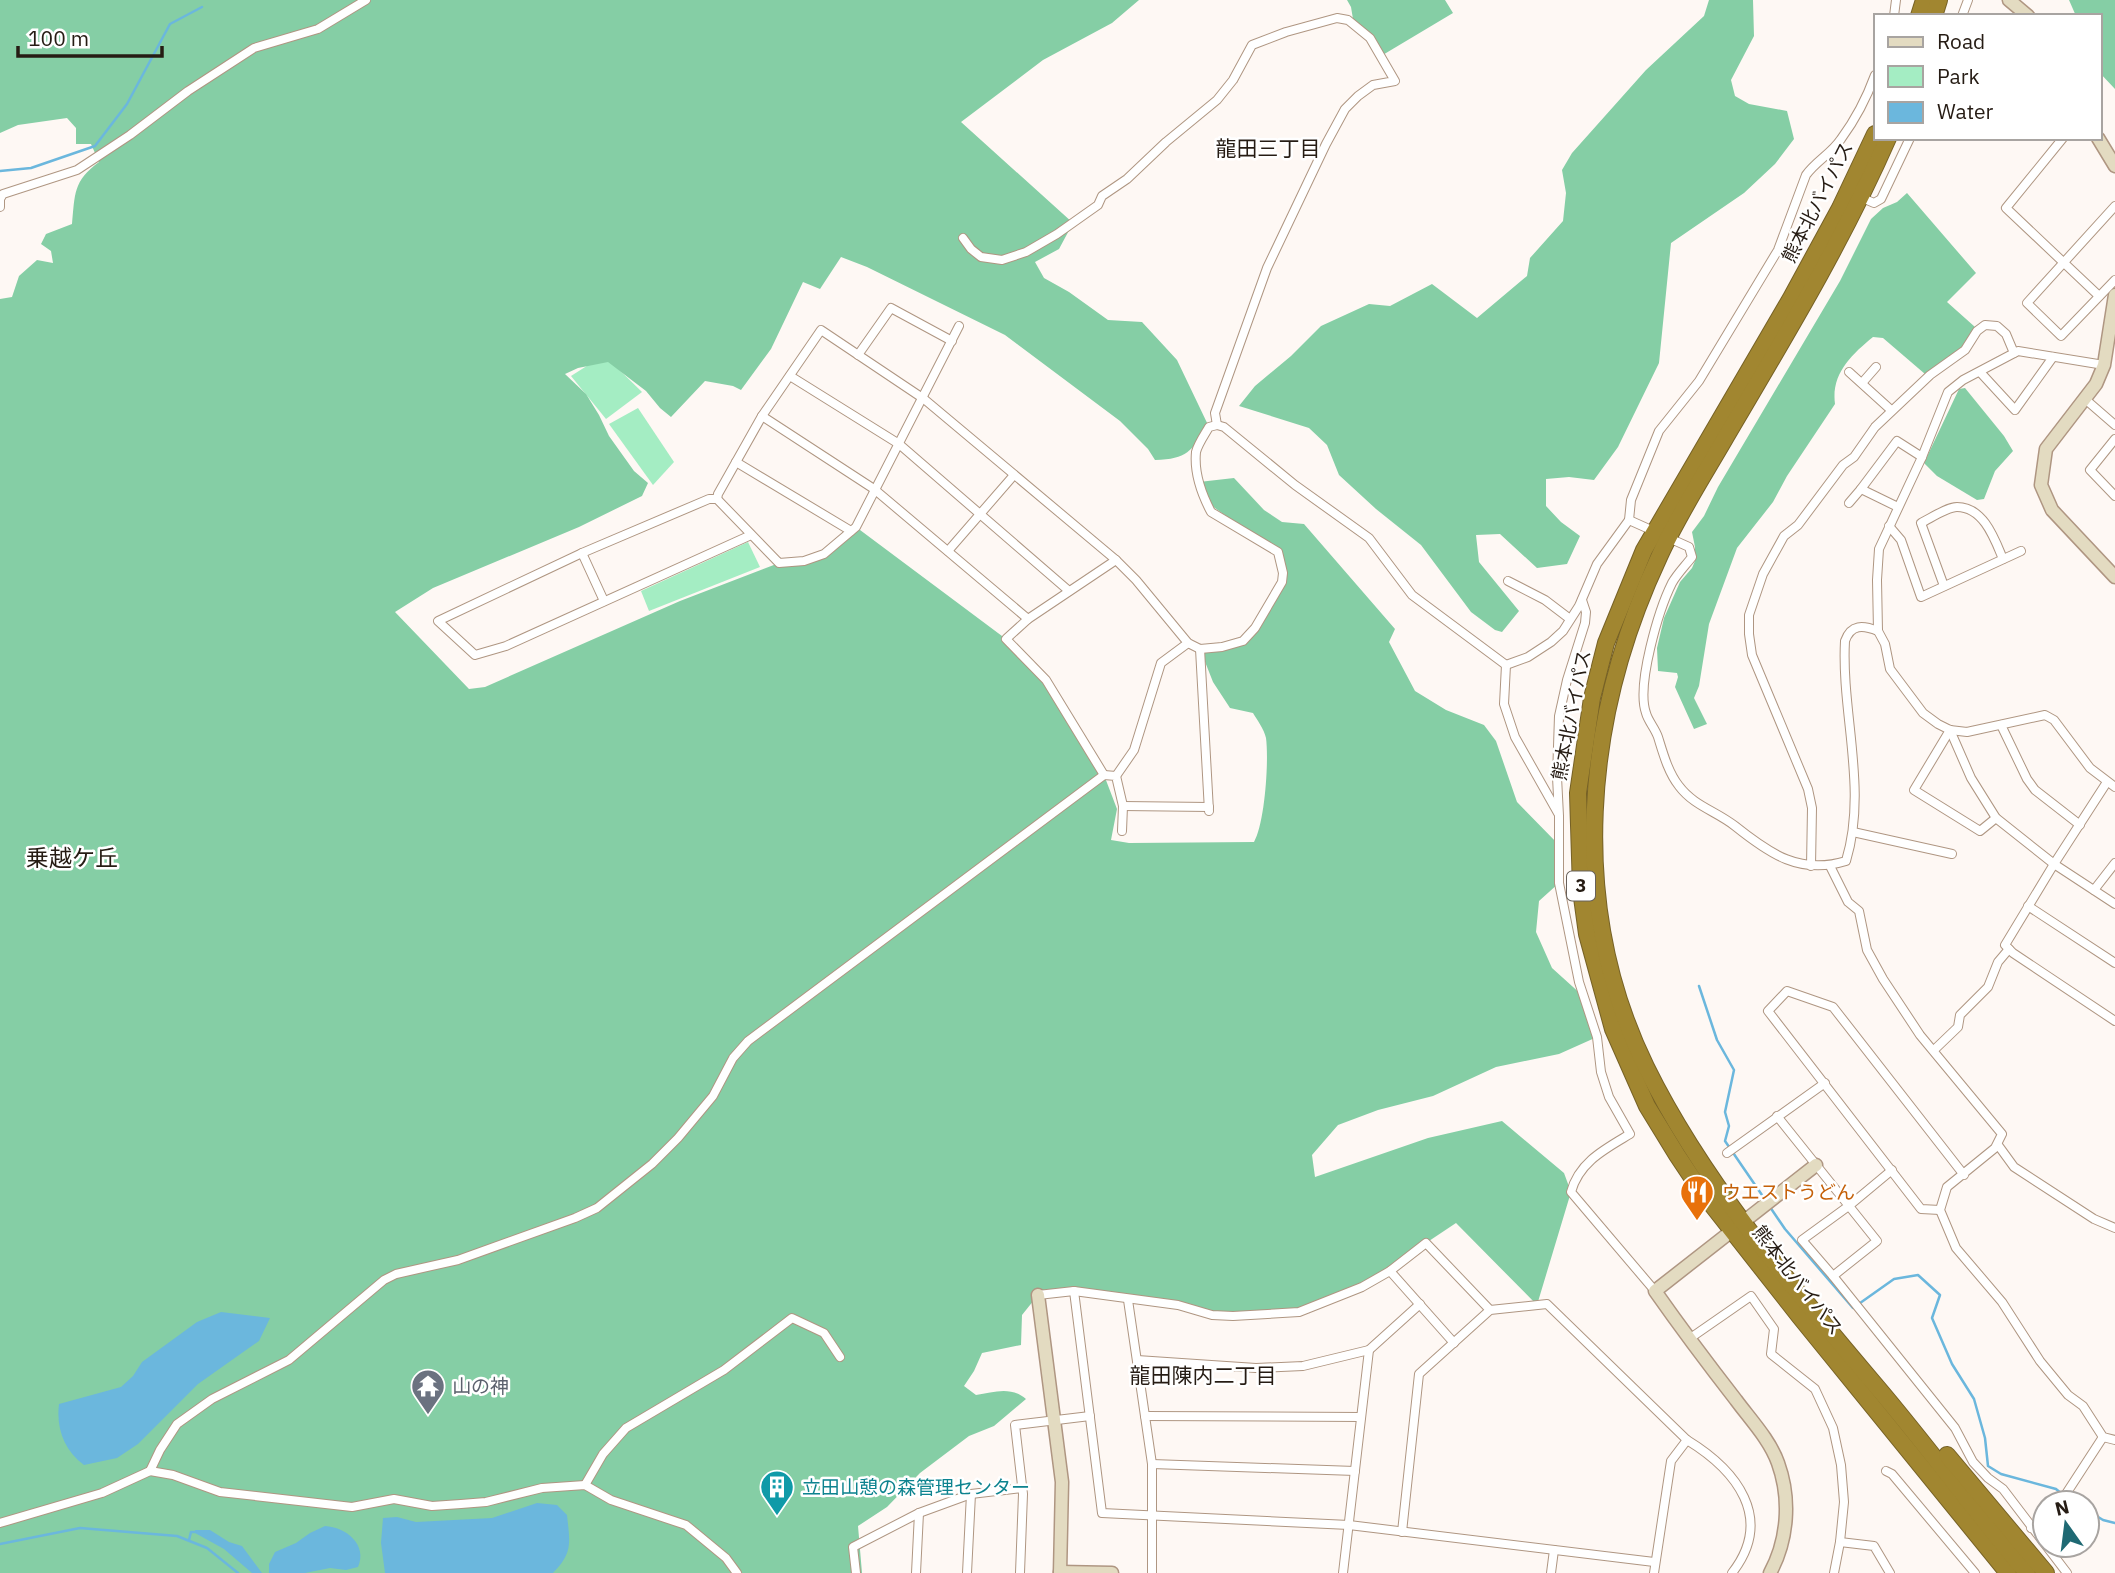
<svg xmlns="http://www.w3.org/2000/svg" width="2115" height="1573" font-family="'IBM Plex Sans','Noto Sans JP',sans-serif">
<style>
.green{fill:#a4edc3}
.forest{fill:#85cea5}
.water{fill:#6bb7dd}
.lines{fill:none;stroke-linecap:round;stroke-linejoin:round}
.stream{stroke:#6bb7dd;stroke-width:2.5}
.street-casing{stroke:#af9682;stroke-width:10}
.secondary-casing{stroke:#af9682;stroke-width:15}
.highway-casing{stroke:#766126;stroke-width:18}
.street{stroke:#fff;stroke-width:8}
.secondary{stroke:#e3dbc1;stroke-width:12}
.highway{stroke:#a18630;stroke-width:16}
.labels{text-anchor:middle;stroke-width:5;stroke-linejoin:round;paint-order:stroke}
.shield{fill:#fff;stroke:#67605a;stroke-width:2}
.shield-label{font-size:18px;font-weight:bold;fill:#261c14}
.street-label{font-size:19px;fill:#261c14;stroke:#fff}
.food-label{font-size:19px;fill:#c56008;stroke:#fff;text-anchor:start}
.worship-label{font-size:19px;fill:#5b616d;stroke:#fff;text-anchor:start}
.culture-label{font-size:19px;fill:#0d838f;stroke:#fff;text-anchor:start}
.neighbourhood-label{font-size:21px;fill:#261c14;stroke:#fff}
.quarter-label{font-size:23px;fill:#261c14;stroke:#fff}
</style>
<rect width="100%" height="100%" fill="#fef8f4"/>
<!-- green -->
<g class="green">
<polygon points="604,355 642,392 606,419 571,376"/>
<polygon points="638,408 674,462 653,485 609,424"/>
<polygon points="748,542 760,567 649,611 641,591"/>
</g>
<!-- forest -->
<g class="forest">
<path d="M 0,0 L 1139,0 L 1112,23 L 1043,60 L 961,122 L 1073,223 L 1059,249 L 1035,262 L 1044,278 L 1069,292 L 1108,320 L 1142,322 L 1177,360 L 1209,427 C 1190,451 1188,459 1155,460 L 1148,449 L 1120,421 L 1005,335 L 867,267 L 841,257 L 820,289 L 803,282 L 771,349 L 741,390 L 733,386 L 705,381 L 671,417 L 660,408 L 646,391 L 608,362 L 578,368 L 565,374 L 586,394 L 599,415 L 609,436 L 634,471 L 648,483 L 642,496 L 579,527 L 433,588 L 395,612 L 469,689 L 485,687 L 680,601 L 779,563 L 812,559 L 856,527 L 1006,639 L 1032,665 L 1104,775 L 1117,809 L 1111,840 L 1129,843 L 1254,842 C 1265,823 1269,760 1266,738 C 1264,729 1257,720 1253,713 L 1230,708 L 1213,682 L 1200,649 L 1243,641 L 1282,582 L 1277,552 L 1205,501 L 1199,482 L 1234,478 L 1264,510 L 1282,522 L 1304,524 L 1395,629 L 1389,642 L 1415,691 L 1446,710 L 1484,725 L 1496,741 L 1517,802 L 1559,845 L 1559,883 L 1539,901 L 1536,932 L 1552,968 L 1583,996 L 1597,1037 L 1559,1054 L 1496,1067 L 1433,1096 L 1378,1110 L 1338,1125 L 1312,1155 L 1315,1177 L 1428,1138 L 1502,1121 L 1564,1173 L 1571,1192 L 1537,1305 L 1456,1223 L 1426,1243 L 1390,1271 L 1299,1312 L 1233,1316 L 1178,1305 L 1074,1291 L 1038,1295 L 1022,1315 L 1021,1345 L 982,1353 L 974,1371 L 964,1386 L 976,1395 C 994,1392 1011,1386 1026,1399 L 994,1426 L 969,1436 L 920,1473 L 887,1507 L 858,1526 L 862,1573 L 0,1573 L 0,299 L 12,297 L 19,276 L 37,260 L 53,263 L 51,251 L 41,244 L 46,234 L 72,224 C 75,194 73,181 99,162 L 91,144 L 76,144 L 76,128 L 67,118 L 18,125 L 0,133 Z"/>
<polygon points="1347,0 1445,0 1453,13 1381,56 1354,25 1351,7"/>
<polygon points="1709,0 1753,0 1754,36 1731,80 1735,96 1749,104 1787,111 1794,139 1775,164 1744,193 1671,243 1659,363 1618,447 1594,480 1569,477 1546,479 1546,506 1561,522 1580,536 1567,564 1537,568 1500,534 1476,535 1479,562 1519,611 1502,632 1495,630 1471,612 1421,545 1376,509 1339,475 1327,445 1309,428 1239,406 1255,386 1291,356 1321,326 1369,304 1390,306 1432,284 1477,318 1527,276 1530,258 1563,221 1566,193 1562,170 1572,153 1646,70 1704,16"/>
<polygon points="2069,0 2115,0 2115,89 2099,72 2099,16 2076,16"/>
<path d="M 1907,193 L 1976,273 L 1947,302 L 1975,327 C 1966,350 1945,361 1925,374 L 1883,338 L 1873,337 C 1851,355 1831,374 1835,404 L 1787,476 L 1773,502 L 1737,548 L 1709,624 L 1699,686 L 1694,698 L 1707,724 L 1694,729 L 1675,687 L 1678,677 L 1677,673 L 1658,671 L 1657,648 L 1664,618 L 1680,582 L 1692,568 L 1695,561 L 1695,547 L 1692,532 L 1704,516 L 1718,487 L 1840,281 L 1871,219 L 1883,208 L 1897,202 Z"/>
<polygon points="1965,388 2004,436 2013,451 1995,471 1984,499 1977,500 1937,476 1924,463 1959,389"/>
</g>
<!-- water -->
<g class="water">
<path d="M 221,1312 L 270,1318 L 259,1341 L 198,1384 L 138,1444 L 117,1458 L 84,1465 C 64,1450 56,1428 59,1404 L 121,1387 L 133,1376 L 142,1362 L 197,1322 Z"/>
<path d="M 537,1503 L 557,1505 L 567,1515 C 570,1543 573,1553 553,1573 L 385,1573 L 381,1543 L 383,1518 L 397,1517 L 416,1522 L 492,1518 Z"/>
<path d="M 325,1526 C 346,1527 368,1545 358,1567 L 346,1570 L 330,1568 L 305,1573 L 269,1573 L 269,1564 L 275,1552 L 296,1543 L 310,1533 Z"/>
<polygon points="195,1530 210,1530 229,1542 242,1546 262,1573 252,1573 224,1549 195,1533"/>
</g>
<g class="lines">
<!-- stream -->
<g class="stream">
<polyline points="0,171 31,168 95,146 127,104 170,24 202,7"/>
<polyline points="1699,986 1717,1040 1734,1070 1725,1112 1729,1126 1725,1141 1764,1198"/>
<polyline points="1770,1207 1785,1229 1853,1308 1894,1279 1918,1275 1940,1295 1932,1318 1952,1364 1974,1399 1985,1438 1988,1466 2001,1474 2056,1489 2062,1494"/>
<polyline points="2068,1497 2077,1503"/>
<polyline points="2087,1510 2103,1520 2115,1523"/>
<polyline points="189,1540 191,1532 195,1532"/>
<polyline points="0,1544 80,1528 177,1536 207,1548 238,1573"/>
</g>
<!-- street casing -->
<g class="street-casing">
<g id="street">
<polyline points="1894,16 1896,0"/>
<polyline points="1962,16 1968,0"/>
<polyline points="2063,138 2006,208 2099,296"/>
<polyline points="1860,197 1874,203 1881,199 1910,138"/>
<polyline points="2115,206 2027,303 2061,336 2115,280"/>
<polyline points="0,207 0,199 3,194 77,170 130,135 188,91 254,48 318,29 366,0"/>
<polyline points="963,238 971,249 981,257 1002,260 1026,252 1057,234 1098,205 1102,196 1127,179 1166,142 1217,100 1233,80 1252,45 1286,32 1337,18 1348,20 1370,38 1395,81 1373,85 1358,96 1345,109 1326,144 1267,268 1215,413 1217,425"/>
<polyline points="858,355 891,308 952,341"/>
<polyline points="2104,365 2018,351 1963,380 1948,392 1922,457 1879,549 1877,580 1878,631 1885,644 1890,669 1923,713 1938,724 1950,730 1967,732 2045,715 2054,720 2090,768 2115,787"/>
<polyline points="1849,372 1891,410"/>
<polyline points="1980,372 2015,410 2053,357"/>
<polyline points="790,376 899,444 1069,591"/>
<polyline points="1862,383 1876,367"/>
<polyline points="2085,399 2115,425"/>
<polyline points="762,416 874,489 1028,619"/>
<polyline points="2115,439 2090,470 2115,496"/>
<polyline points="736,462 851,531"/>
<path d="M 717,499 L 718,494 L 762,416 L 821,330 L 924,399 L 1116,560 L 1136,580 L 1188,643 L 1200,649 L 1222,647 L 1243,641 L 1255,628 L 1282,582 L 1283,573 L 1278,552 L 1211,512 C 1202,495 1194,472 1196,452 C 1198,444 1205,434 1209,427 L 1217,425 L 1224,427 L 1295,485 L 1369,538 L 1412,595 L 1506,665"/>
<polyline points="717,499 709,499 582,553 438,621 475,655 506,646 751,535"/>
<polyline points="717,499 779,563 804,561 824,554 856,527 959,326"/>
<polyline points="1849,503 1861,489"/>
<polyline points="1898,507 1861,489 1897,441 1922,457"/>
<path d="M 1629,520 L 1689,547 L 1692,557 C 1685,566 1677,574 1672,583 C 1659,609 1636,685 1646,713 C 1648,721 1655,728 1658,737 C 1663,753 1668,772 1679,786 C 1694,806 1716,811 1735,826 C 1770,854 1800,875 1846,861 C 1868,789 1841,713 1845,641 C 1851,624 1863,625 1878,631"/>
<polyline points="1889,526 1901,540 1921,597 2021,551"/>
<polyline points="948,551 1014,475"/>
<polyline points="582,553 604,601"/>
<polyline points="1508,581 1545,600 1570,619"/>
<path d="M 1944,586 L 1921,523 C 1931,518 1947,507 1957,507 C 1984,507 1995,540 2003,559"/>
<path d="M 1582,600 L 1586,612 L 1585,623 L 1567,680 L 1559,716 L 1557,777 L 1559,816 L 1559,883 L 1579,982 L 1597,1037 L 1601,1072 L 1609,1097 L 1630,1134 C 1605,1149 1579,1162 1571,1192 L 1655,1291"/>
<polyline points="1200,649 1209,811"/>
<path d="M 1506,665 L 1528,657 L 1551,642 L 1563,631 L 1579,606 L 1597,564 L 1629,520 L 1631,500 L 1659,431 L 1699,381 L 1778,250 L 1806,175 C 1816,161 1832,153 1841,139 C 1855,120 1867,97 1875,75"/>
<polyline points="1506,665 1504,704 1515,737 1558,813"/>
<polyline points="2001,725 2027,779 2035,790 2080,825"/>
<polyline points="1950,730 1971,778 1996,818 2054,864 2107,782"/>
<polyline points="1950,730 1914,790 1980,831 1996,818"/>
<polyline points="1104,775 1046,680 1006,639 1028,619 1116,560"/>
<polyline points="1116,776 1134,750 1161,663 1188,643"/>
<polyline points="1123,806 1209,807"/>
<polyline points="1853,832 1952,854"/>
<polyline points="1811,866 1812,808 1808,789 1752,655 1749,634 1749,615 1763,574 1784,536 1798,525 1843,465 1854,457 1875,427 1930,375 1965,350 1977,331 1985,325 1997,326 2006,334 2014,353"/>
<polyline points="1830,866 1848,902 1859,911 1867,950 1883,979 1920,1035 2002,1134 1995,1148 1947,1187 1940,1210 1956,1248 2002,1302 2040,1361 2068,1395 2083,1406 2103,1437 2115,1440"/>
<polyline points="2094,890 2115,863"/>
<polyline points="2115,904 2054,864 2005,945 2013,953 2115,1021"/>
<polyline points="2028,906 2115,963"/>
<polyline points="1934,1050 1958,1027 1960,1015 1988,987 1998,962 2009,949"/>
<polyline points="1777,1116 1877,1241 1833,1276 1802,1240 1850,1205 1892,1170"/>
<polyline points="1998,1145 2014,1167 2094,1219 2115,1228"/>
<polyline points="1727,1153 1825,1083"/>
<polyline points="1940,1210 1921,1209 1768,1011 1787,991 1833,1007 1964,1175"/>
<polyline points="1390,1271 1454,1343"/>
<polyline points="1833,1276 1955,1428 1973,1462 1988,1478 2003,1489 2067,1573"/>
<polyline points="1074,1291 1102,1513 1349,1525 1654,1562"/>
<polyline points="1038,1295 1074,1291 1178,1305 1212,1315 1233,1316 1299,1312 1362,1287 1390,1271 1426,1243 1490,1310"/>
<polyline points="1128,1300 1152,1464 1152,1573"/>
<polyline points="1689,1339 1751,1296 1774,1329 1771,1354 1815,1389 1833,1428 1841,1465 1844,1502 1840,1542 1834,1573"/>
<polyline points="1137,1360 1256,1368 1303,1366 1369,1350 1420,1304"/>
<polyline points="1145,1416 1361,1417"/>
<polyline points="1152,1464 1355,1471"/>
<polyline points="150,1471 160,1450 177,1424 212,1399 289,1360 384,1280 396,1274 458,1260 575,1218 597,1208 652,1164 678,1138 713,1096 733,1058 748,1041 1104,775 1116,776 1123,806 1122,831"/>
<polyline points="1886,1471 1892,1474 1975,1573"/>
<polyline points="585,1485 603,1454 626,1428 724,1370 792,1318 824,1333 840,1357"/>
<polyline points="2057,1503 2064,1497 2103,1437"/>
<polyline points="0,1523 102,1493 150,1471 173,1475 220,1492 352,1507 394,1499 432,1506 461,1504 486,1502 542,1488 585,1485 611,1500 686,1525 726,1558 737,1573"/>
<polyline points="2031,1528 2045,1515"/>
<path d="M 1402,1532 L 1419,1374 L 1490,1310 L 1547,1304 L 1687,1440 C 1736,1470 1775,1518 1732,1573"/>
<polyline points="1840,1542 1874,1546 1890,1573"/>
<polyline points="856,1573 853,1547 919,1513 971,1494 1022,1488"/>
<polyline points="916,1573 919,1513"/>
<polyline points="967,1573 971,1494"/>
<polyline points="1020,1573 1023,1494 1015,1425 1090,1416"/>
<polyline points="1343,1573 1369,1350"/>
<polyline points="1551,1573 1554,1550"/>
<polyline points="1654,1573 1671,1461 1687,1440"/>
</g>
</g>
<!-- secondary casing -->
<g class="secondary-casing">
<g id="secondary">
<polyline points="2009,0 2028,16"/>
<polyline points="2098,138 2115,166"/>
<polyline points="2115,295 2104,365 2096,384 2046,449 2041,485 2052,510 2115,577"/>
<polyline points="1038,1295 1062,1482 1060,1573"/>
<polyline points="1060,1572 1112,1573"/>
<path d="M 1770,1573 C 1788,1540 1791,1499 1778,1463 C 1770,1440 1750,1419 1736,1400 C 1708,1364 1681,1328 1655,1291 L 1816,1165"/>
</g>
</g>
<!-- highway casing -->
<g class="highway-casing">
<g id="highway">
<polyline points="1919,16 1924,0"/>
<polyline points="1934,16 1939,0"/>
<polyline points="1875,134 1840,208 1791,298 1644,550 1606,643 1592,698 1578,793 1581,890 1587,934 1613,1029 1647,1106 1677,1155 1701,1191 1800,1317 2008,1573"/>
<path d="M 1888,138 C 1843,241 1784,338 1727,435 C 1704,475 1678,515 1659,557 C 1584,717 1567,905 1646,1067 C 1703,1183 1794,1289 1877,1387 C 1929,1448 1975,1512 2027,1573"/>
<polyline points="1947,1455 2046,1573"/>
</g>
</g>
<!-- street -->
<use href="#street" class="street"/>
<!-- secondary -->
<use href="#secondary" class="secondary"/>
<!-- highway -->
<use href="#highway" class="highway"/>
</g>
<!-- icons -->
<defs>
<g id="restaurant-pin" transform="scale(1.75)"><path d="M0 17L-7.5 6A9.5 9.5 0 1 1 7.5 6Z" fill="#e8710a" stroke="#fff"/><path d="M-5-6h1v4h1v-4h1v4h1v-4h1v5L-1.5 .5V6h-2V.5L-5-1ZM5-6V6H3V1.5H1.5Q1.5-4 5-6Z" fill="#fff"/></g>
<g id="temple-pin" transform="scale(1.75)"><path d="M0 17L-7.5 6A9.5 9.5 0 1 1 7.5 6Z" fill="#6b7280" stroke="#fff"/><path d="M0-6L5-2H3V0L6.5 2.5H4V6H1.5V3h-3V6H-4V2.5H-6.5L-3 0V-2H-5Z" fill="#fff"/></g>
<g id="building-pin" transform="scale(1.75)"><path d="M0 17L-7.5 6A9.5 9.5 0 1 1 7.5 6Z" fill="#0f9aa8" stroke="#fff"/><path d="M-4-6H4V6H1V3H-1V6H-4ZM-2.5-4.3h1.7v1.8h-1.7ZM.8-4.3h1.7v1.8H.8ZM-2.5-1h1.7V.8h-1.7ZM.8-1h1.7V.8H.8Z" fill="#fff"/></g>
</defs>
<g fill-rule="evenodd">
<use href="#restaurant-pin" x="1697" y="1192"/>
<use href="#temple-pin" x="428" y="1386"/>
<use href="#building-pin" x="777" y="1487"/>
</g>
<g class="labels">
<!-- shield labels -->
<rect class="shield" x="1567" y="871.5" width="28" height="29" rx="5"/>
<g class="shield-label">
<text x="1581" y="892">3</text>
</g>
<!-- street labels -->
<g class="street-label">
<text transform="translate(1817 202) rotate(-63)" y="7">熊本北バイパス</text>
<text transform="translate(1571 715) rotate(-79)" y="7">熊本北バイパス</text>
<text transform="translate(1798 1280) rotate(52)" y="7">熊本北バイパス</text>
</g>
<!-- food labels -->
<g class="food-label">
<text x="1722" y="1199">ウエストうどん</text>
</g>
<!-- worship labels -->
<g class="worship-label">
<text x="452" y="1393">山の神</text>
</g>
<!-- culture labels -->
<g class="culture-label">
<text x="802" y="1494">立田山憩の森管理センター</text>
</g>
<!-- neighbourhood labels -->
<g class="neighbourhood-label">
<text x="1268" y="156">龍田三丁目</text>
<text x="1203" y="1383">龍田陳内二丁目</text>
</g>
<!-- quarter labels -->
<g class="quarter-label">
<text x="72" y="866">乗越ケ丘</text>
</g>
</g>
<!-- legend -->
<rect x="1874" y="14" width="228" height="126" fill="#ffffff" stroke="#a8a4a1" stroke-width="2"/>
<rect x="1888" y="37" width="35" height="10" fill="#e3dbc1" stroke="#a8a4a1" stroke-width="2"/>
<text x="1937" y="49" font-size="21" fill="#261c14">Road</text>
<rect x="1888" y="66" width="35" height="21" fill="#a4edc3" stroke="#a8a4a1" stroke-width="2"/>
<text x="1937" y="84" font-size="21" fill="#261c14">Park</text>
<rect x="1888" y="102" width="35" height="21" fill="#6bb7dd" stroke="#a8a4a1" stroke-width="2"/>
<text x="1937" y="119" font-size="21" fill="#261c14">Water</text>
<!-- north arrow -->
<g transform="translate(2066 1524) rotate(346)"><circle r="33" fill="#ffffff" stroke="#a8a4a1" stroke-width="2"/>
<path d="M0-5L12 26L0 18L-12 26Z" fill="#1f6973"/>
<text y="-10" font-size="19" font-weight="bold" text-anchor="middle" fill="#261c14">N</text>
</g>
<!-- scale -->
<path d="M18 46v10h144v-10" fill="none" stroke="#261c14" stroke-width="3.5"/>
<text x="28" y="46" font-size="21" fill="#261c14" stroke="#ffffff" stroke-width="5" paint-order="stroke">100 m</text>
</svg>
